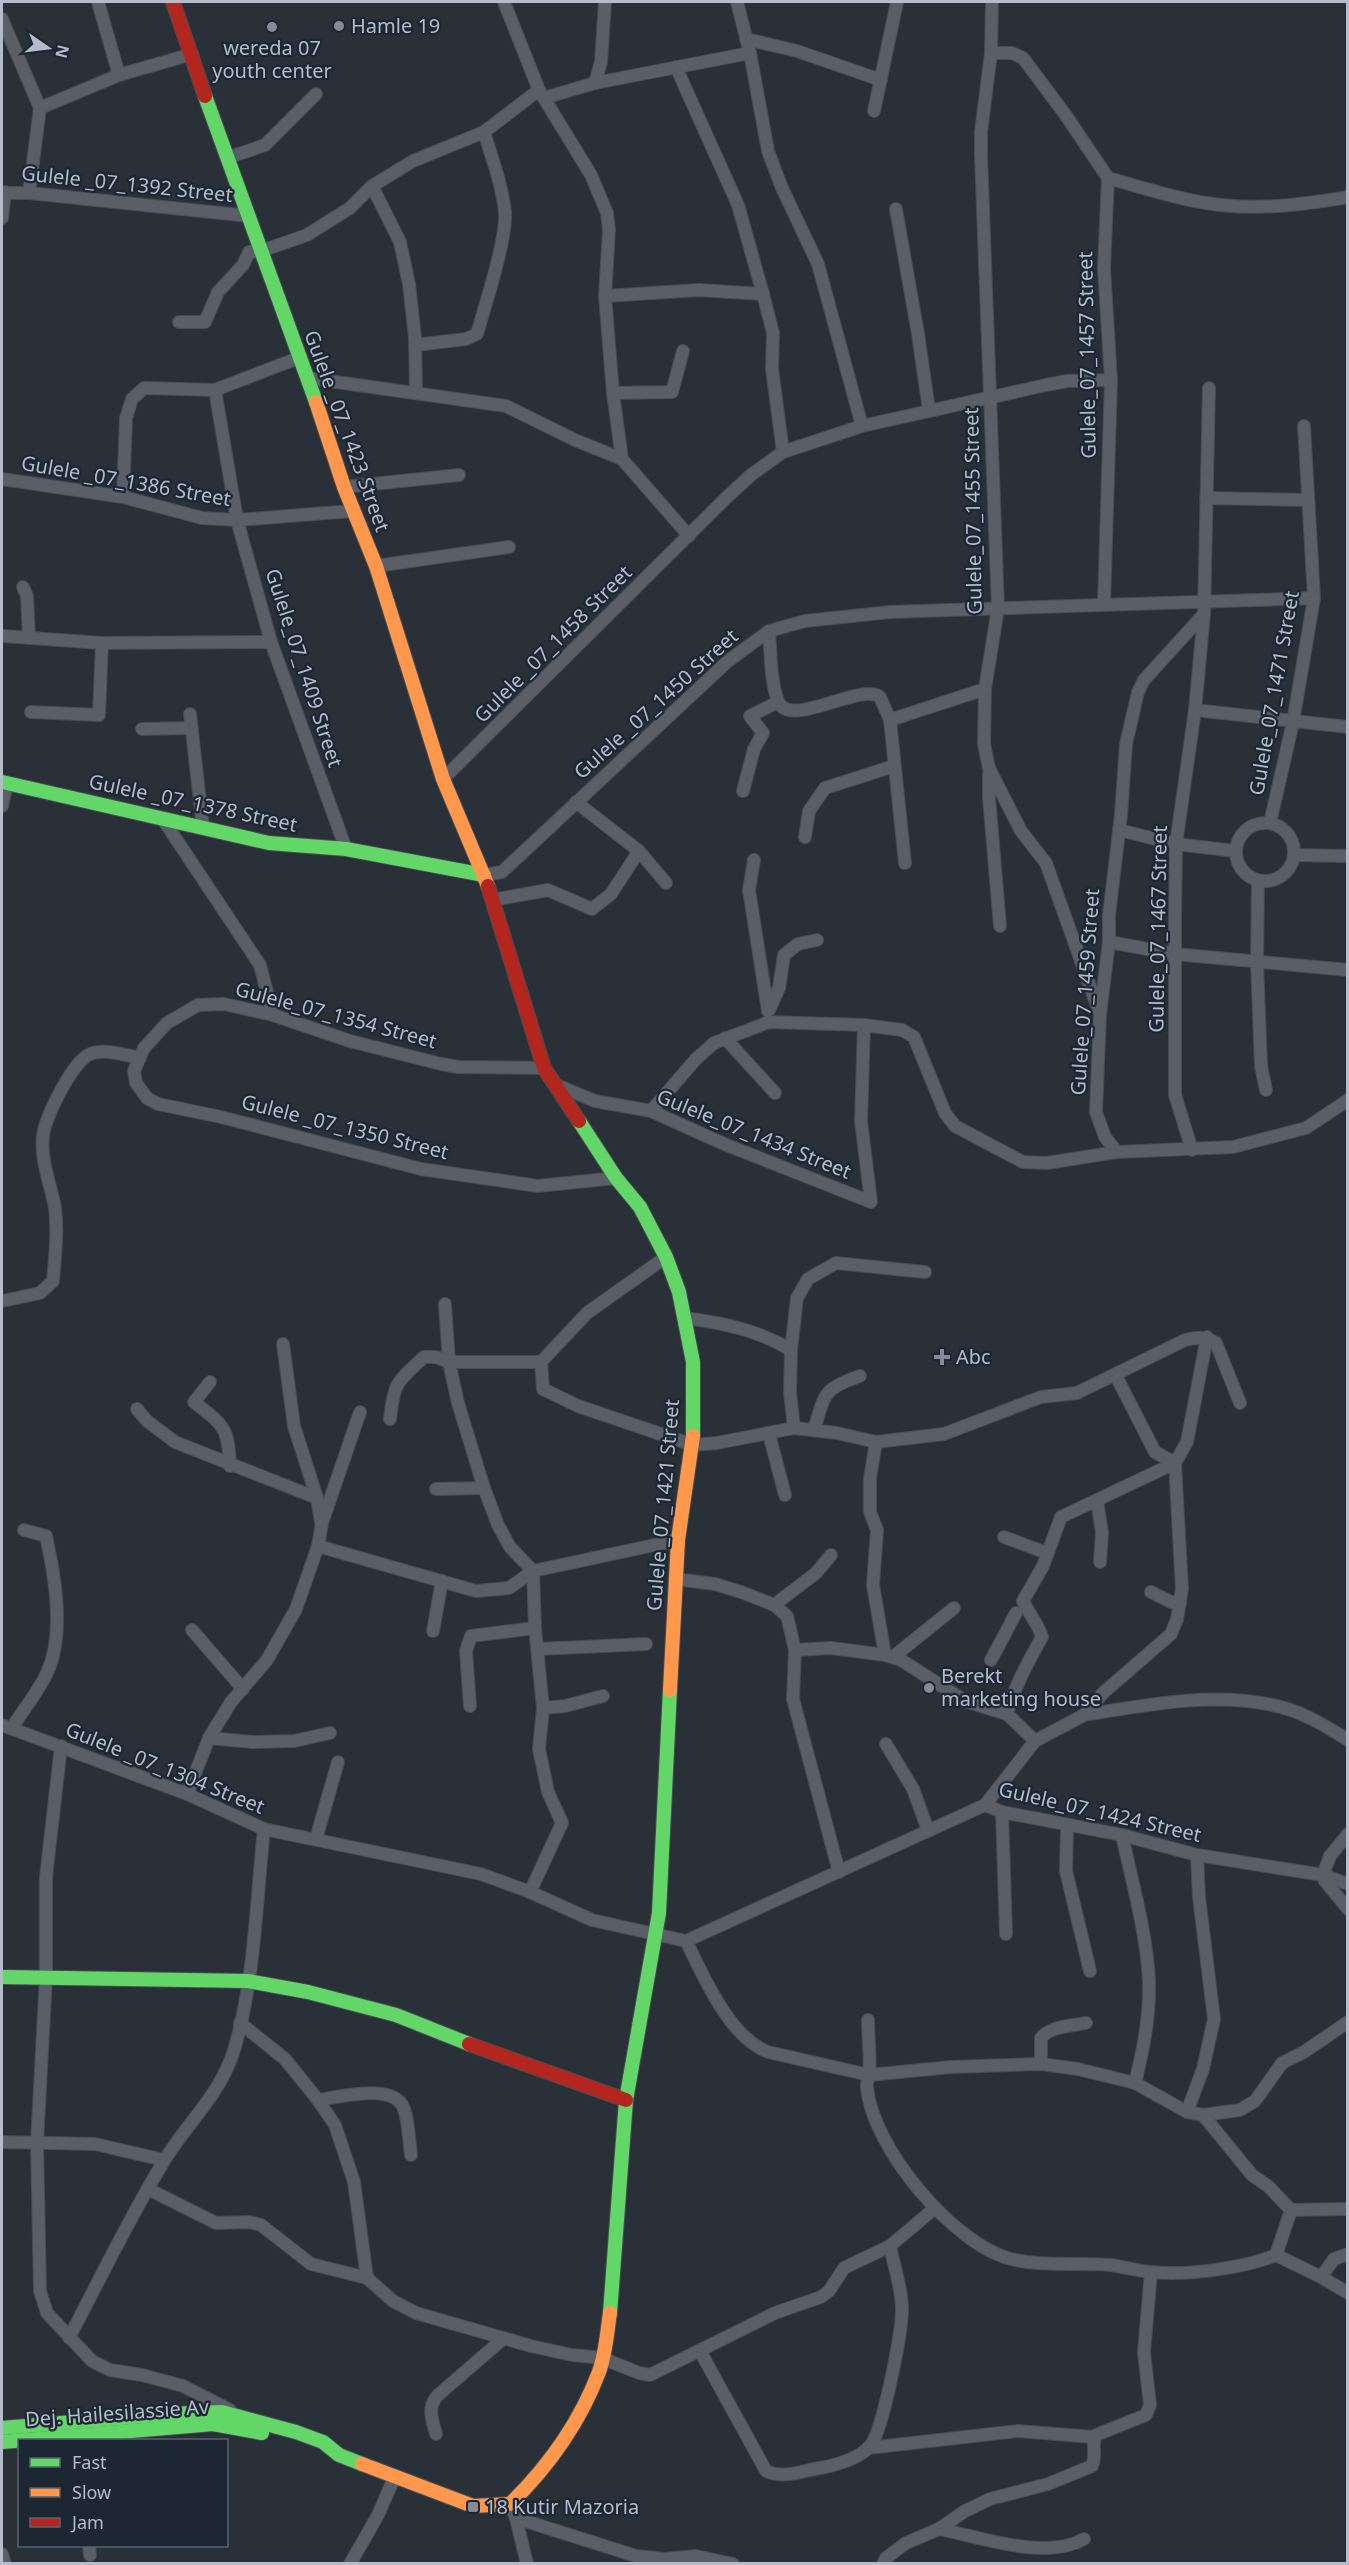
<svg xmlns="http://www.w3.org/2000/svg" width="1349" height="2565" font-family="'Noto Sans',sans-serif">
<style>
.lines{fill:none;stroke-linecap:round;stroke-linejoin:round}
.street-casing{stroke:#484c53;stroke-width:14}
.fast-casing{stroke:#484c53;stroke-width:16}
.slow-casing{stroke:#484c53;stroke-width:16}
.jam-casing{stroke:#484c53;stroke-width:16}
.street{stroke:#5a5e66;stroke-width:12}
.fast{stroke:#63d668;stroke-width:14}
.slow{stroke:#ff974d;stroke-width:14}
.jam{stroke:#b3261e;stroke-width:14}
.poi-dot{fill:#848b96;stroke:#1d2633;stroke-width:2}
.labels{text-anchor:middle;stroke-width:4.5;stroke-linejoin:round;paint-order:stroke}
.poi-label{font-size:20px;fill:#b4bcc9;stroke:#1d2633;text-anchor:start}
.street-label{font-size:20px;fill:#b4bcc9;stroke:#1d2633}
</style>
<rect width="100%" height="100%" fill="#2a3038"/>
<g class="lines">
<!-- street casing -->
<g class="street-casing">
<g id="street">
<polyline points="98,2 119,75"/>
<polyline points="504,2 539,90 591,175 607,213 609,230 605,296 613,393 622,459 689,536"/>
<polyline points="737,2 750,53 768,151 782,188 818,264 862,426"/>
<polyline points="992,2 991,53 981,132 981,156 998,608 985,689 984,744 989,768 1021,831 1046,863 1100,1014"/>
<polyline points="2,19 40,108"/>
<polyline points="746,39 797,51 881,80"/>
<path d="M 991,53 L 1012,53 L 1023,58 L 1067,117 L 1108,178 C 1141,187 1173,198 1206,203 C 1253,211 1301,205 1348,197"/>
<polyline points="676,67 738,205 763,294 773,333 772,369 783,452"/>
<polyline points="595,83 601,62 605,2"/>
<polyline points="544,98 595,83 750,53"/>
<polyline points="40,108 119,75 192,54"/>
<polyline points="874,111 897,2"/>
<polyline points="227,158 265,145 316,94"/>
<polyline points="372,186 400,242 409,284 415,338 416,391"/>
<polyline points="2,193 29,193 249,216"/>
<polyline points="29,193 40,108"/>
<polyline points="896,209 918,334 929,410"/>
<polyline points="2,218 5,192"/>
<polyline points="605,296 699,290 763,294"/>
<polyline points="179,322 205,322 218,292 243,265 249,252 261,251 307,235 350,208 372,186 413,161 484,132 539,90"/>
<path d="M 415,345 L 466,339 L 477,334 C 485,305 507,239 505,212 C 502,185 492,158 484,132"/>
<polyline points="308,378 506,406 575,440 622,459"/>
<polyline points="215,390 237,520 271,642 346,849"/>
<polyline points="613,393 672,392 683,351"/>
<polyline points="2,479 123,497 202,518 237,520 352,511"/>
<polyline points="344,487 459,475"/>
<polyline points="123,497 126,418 132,399 144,388 215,390 301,357"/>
<polyline points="1206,498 1308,500"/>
<polyline points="376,566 509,547"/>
<polyline points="23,587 27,596 29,638"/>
<polyline points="1104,604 1111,380 1104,268 1108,178"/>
<path d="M 769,631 C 771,653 770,680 778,701 C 789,730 860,682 880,697 L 890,720 L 905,863"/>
<polyline points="2,636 102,643 271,642"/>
<polyline points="1195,710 1348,727"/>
<polyline points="31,712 99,715 102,643"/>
<polyline points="190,714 203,828"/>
<polyline points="890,720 985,689"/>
<polyline points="142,729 192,728"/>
<polyline points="989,773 989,798 1000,926"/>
<polyline points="443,779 728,496 751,475 783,452 862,426 1046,385 1067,381 1111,380"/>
<polyline points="743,791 754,749 763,733 750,716 778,702"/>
<polyline points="576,802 639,851 666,883"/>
<polyline points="2,806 7,783"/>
<polyline points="162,818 260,965 273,1015"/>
<circle cx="1265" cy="852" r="29"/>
<polyline points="1270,823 1293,722 1314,598 1304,426"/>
<polyline points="1119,830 1176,844 1235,851"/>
<polyline points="805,837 809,811 825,788 894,766"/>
<polyline points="1294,855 1348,856"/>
<polyline points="754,860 749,890 768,1011"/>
<polyline points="484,875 502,872 728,661 769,631 805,621 890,612 1314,598"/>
<polyline points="1258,881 1257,962 1261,1066 1266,1090"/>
<polyline points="492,900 548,890 592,909 611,894 639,851"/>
<polyline points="1109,942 1175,954 1348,970"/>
<polyline points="769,1010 779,988 784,955 798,944 817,940"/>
<polyline points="725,1038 775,1093"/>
<polyline points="544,1068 458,1067 441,1064 350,1041 273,1015 224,1004 198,1005 167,1023 144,1048 134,1071 136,1083 147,1098 158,1104 221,1117 421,1169 538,1186 616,1178"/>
<polyline points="554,1084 595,1101 651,1111 724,1144 871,1202 861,1121 864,1025"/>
<polyline points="651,1111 696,1059 714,1043 769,1022 864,1025 902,1030 914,1037 945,1113 955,1126 1023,1162 1047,1163 1117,1152 1233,1147 1306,1128 1348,1100"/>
<polyline points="1192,1150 1175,1095 1175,918 1176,844 1195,710 1204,614 1209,388"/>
<polyline points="1117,1152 1105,1137 1096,1112 1100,1014 1109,942 1109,915 1121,815 1126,744 1138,692 1144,680 1204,614"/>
<path d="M 666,1257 L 587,1313 L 541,1362 L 543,1389 L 578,1406 L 693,1445 L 717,1443 L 794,1428 L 837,1433 L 876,1442 L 944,1434 L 1041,1397 L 1077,1393 L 1185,1340 C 1198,1337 1205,1336 1216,1343 L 1240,1403"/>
<path d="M 2,1301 L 40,1293 L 53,1281 C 55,1257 58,1232 55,1208 C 51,1185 40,1160 43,1136 C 45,1117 73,1061 90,1054 C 105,1048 124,1055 140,1058"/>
<polyline points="445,1304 449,1362 458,1403 484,1488 498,1525 510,1547 533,1571 535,1628 543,1708 539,1749 548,1792 562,1823 530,1892"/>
<path d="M 685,1318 C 723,1323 758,1330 791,1350"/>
<polyline points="283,1344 294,1426 317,1498"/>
<path d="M 210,1382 L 194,1402 C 224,1426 228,1426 230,1466"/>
<polyline points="137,1409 147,1421 175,1442 317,1498 321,1522"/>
<path d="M 390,1419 C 394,1382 397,1382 424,1357 L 436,1357 L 449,1362 L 541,1362"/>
<polyline points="794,1428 790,1392 791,1350 797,1298 808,1279 836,1263 925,1272"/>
<path d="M 814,1430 C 825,1394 822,1389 860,1376"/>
<polyline points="769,1434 785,1495"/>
<polyline points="876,1442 870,1478 870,1512 877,1530 873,1585 885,1655"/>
<polyline points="436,1489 484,1488"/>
<polyline points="1097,1501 1102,1532 1100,1562"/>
<polyline points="1004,1537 1047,1553"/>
<polyline points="318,1546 476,1591 509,1588 533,1571 678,1540"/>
<polyline points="675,1579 715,1584 741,1592 774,1605 787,1616 795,1650 793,1699 839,1872"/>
<polyline points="1151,1592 1171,1602 1180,1603"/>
<polyline points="774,1605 816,1573 831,1555"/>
<polyline points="192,1630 243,1689"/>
<polyline points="433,1631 442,1581"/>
<polyline points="538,1649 646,1644"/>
<polyline points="795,1650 831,1648 885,1655 901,1660 965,1701 1007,1714 1035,1741"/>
<polyline points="893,1657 954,1608"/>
<polyline points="991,1660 1016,1613"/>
<polyline points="470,1706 466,1651 471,1636 535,1628"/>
<polyline points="543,1708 565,1706 603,1696"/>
<path d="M 1007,1714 C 1015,1685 1028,1662 1042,1637 C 1039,1625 1029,1614 1023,1601 L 1043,1566 L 1061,1517 L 1175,1463 L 1187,1442 L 1207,1337"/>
<path d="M 1084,1715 C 1146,1705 1210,1692 1272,1705 C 1300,1710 1324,1725 1348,1740"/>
<polyline points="2,1725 187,1794 264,1829 481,1874 530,1892 592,1920 686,1941 985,1805 1002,1812 1122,1835 1197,1855 1323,1875 1348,1884"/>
<path d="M 12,1728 C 23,1710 38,1692 47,1673 C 65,1634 55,1577 46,1536 L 24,1530"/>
<polyline points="209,1738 252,1742 294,1741 330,1733"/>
<polyline points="886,1744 913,1789 928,1830"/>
<polyline points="61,1746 46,1877 46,1977 37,2143 40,2291 47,2313 92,2361 110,2370 142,2375 183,2386 230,2410"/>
<polyline points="187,1794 209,1738 231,1702 267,1660 296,1609 318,1546 322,1523 360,1412"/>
<polyline points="985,1805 1035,1741 1084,1715 1103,1693 1171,1634 1177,1619 1182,1589 1175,1463 1155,1452 1116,1376"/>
<polyline points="1002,1812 1006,1934"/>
<polyline points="1067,1827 1066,1871 1090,1971"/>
<path d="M 1122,1835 C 1132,1882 1147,1934 1149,1982 C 1150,2017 1143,2050 1135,2083"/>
<polyline points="316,1839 338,1762"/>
<polyline points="1323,1875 1330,1856 1348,1834"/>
<polyline points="1323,1875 1325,1881 1348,1909"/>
<path d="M 686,1941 C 704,1977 729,2037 768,2052 L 869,2075 L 951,2067 L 1041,2064 L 1078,2069 L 1135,2083 L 1187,2112 L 1203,2115 L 1240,2110 L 1255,2101 L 1282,2063 L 1304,2052 L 1348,2022"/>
<path d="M 868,2020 C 868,2038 871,2057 869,2075 C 868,2080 866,2084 867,2088 C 873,2148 953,2244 1011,2259 C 1044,2267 1077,2262 1111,2265 C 1124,2267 1138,2271 1151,2272 C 1185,2276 1245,2268 1276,2255 L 1291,2210"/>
<polyline points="240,2023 285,2059 318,2100 335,2125 354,2182 367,2278"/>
<path d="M 1041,2064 L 1041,2038 C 1050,2026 1072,2026 1086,2023"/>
<path d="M 318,2100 C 339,2097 395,2082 404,2109 C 409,2123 409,2141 411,2155"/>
<polyline points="1187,2112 1203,2069 1214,2019 1199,1897 1197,1855"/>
<polyline points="1203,2115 1252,2175 1268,2186 1291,2210 1348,2209"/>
<polyline points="2,2142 95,2144 164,2160"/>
<polyline points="148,2189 216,2223 250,2222 261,2225 311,2264 367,2278 393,2301 416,2313 531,2346 572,2355 602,2358 639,2373 650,2375 775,2313 821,2297 829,2291 844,2268 890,2246 935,2208"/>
<polyline points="1276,2255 1321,2277 1348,2293"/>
<polyline points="1321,2277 1334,2259 1348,2254"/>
<path d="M 69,2338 C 100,2279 129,2218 164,2161 C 186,2124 221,2094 234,2050 C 255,1980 256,1902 264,1829"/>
<path d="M 700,2351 L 766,2471 C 783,2479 802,2471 820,2468 C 836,2465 859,2459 870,2446 C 883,2431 902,2332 902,2309 C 902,2289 894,2266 890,2246"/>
<path d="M 436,2434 C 432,2419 427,2409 437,2396 L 504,2338"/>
<polyline points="868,2448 1018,2431 1094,2437"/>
<polyline points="510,2504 516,2518 636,2556 665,2559 696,2556 733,2564"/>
<polyline points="516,2518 527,2564"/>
<path d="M 939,2529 C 980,2537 1046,2561 1084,2539"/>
<polyline points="89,2546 90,2555"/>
<polyline points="2,2554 5,2564"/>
<polyline points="350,2564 378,2515 395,2476"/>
<path d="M 883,2564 L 886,2558 L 906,2543 L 939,2529 L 965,2511 L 990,2499 L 1048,2484 L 1092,2466 C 1097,2454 1091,2444 1096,2435 L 1146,2415 L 1150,2405 L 1144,2352 L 1151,2272"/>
</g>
</g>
<!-- fast casing -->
<g class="fast-casing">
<g id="fast">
<polyline points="205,96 316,402"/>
<polyline points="2,782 269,843 346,849 484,875"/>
<polyline points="579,1121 616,1178 640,1207 666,1257 679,1292 693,1362 693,1436"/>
<polyline points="2,1977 248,1981 308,1992 396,2015 469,2044"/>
<polyline points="610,2313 626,2100 659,1913 670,1690"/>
<polyline points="2,2428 169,2414 222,2412 296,2432 323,2442 339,2455 362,2464"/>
<polyline points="2,2442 213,2424 262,2433"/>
</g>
</g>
<!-- slow casing -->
<g class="slow-casing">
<g id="slow">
<polyline points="316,402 344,487 376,566 443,779 488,886"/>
<polyline points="670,1690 678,1540 693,1436"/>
<path d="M 362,2464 L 473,2506 L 510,2504 C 548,2467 580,2422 599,2372 C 606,2353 607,2332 610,2313"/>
</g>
</g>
<!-- jam casing -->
<g class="jam-casing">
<g id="jam">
<polyline points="173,2 205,96"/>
<polyline points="488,886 544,1068 579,1121"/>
<polyline points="469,2044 626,2100"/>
</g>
</g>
<!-- street -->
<use href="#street" class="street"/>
<!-- fast -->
<use href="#fast" class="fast"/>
<!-- slow -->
<use href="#slow" class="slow"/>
<!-- jam -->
<use href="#jam" class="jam"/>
</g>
<!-- markers -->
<g class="poi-dot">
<circle cx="339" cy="26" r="6"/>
<circle cx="272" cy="27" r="6"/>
<path d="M939 1348h6v6h6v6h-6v6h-6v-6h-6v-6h6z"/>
<circle cx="929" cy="1688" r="6"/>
<rect x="467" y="2501" width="12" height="12" rx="3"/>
</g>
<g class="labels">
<!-- poi labels -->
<g class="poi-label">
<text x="351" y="33">Hamle 19</text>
<text x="272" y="55" text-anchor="middle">wereda 07<tspan x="272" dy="23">youth center</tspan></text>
<text x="956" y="1364">Abc</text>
<text x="941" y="1683">Berekt<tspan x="941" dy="23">marketing house</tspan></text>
<text x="485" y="2514">18 Kutir Mazoria</text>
</g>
<!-- street labels -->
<g class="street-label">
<text transform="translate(127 184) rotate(6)" y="7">Gulele _07_1392 Street</text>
<text transform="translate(1087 355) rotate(-91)" y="7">Gulele_07_1457 Street</text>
<text transform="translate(347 431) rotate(70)" y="7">Gulele _07_1423 Street</text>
<text transform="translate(126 481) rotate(10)" y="7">Gulele _07_1386 Street</text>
<text transform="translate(973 511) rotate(-91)" y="7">Gulele_07_1455 Street</text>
<text transform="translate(553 644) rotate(-45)" y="7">Gulele _07_1458 Street</text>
<text transform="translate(304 668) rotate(72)" y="7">Gulele_07_1409 Street</text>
<text transform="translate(1274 693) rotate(-80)" y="7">Gulele_07_1471 Street</text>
<text transform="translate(656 704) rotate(-42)" y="7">Gulele _07_1450 Street</text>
<text transform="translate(193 803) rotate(12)" y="7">Gulele _07_1378 Street</text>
<text transform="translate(1158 929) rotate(-89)" y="7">Gulele_07_1467 Street</text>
<text transform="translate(1085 992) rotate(-86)" y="7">Gulele_07_1459 Street</text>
<text transform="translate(336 1015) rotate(15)" y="7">Gulele_07_1354 Street</text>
<text transform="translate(345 1127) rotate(14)" y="7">Gulele _07_1350 Street</text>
<text transform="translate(754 1134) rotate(22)" y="7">Gulele_07_1434 Street</text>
<text transform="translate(663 1505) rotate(-85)" y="7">Gulele _07_1421 Street</text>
<text transform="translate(165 1768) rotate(22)" y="7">Gulele _07_1304 Street</text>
<text transform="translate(1100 1812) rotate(13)" y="7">Gulele_07_1424 Street</text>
<text transform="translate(117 2413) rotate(-4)" y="7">Dej. Hailesilassie Av</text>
</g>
</g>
<!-- border -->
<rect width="1349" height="2565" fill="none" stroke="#b4bcc9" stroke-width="6"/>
<!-- legend -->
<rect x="18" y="2439" width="210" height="108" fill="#1d2633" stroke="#59626f" stroke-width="1.5"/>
<rect x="30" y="2458" width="30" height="9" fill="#63d668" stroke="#59626f" stroke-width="1.5"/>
<text x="72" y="2469" font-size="18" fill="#b4bcc9">Fast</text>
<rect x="30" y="2488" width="30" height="9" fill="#ff974d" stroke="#59626f" stroke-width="1.5"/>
<text x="72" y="2499" font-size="18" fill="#b4bcc9">Slow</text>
<rect x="30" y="2518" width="30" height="9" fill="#b3261e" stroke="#59626f" stroke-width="1.5"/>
<text x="72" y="2529" font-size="18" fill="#b4bcc9">Jam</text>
<!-- north arrow -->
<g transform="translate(48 48) rotate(104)" stroke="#1d2633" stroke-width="4.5" paint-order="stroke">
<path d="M0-4.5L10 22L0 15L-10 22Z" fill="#b4bcc9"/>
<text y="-9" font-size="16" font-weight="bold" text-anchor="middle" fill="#b4bcc9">N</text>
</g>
</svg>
